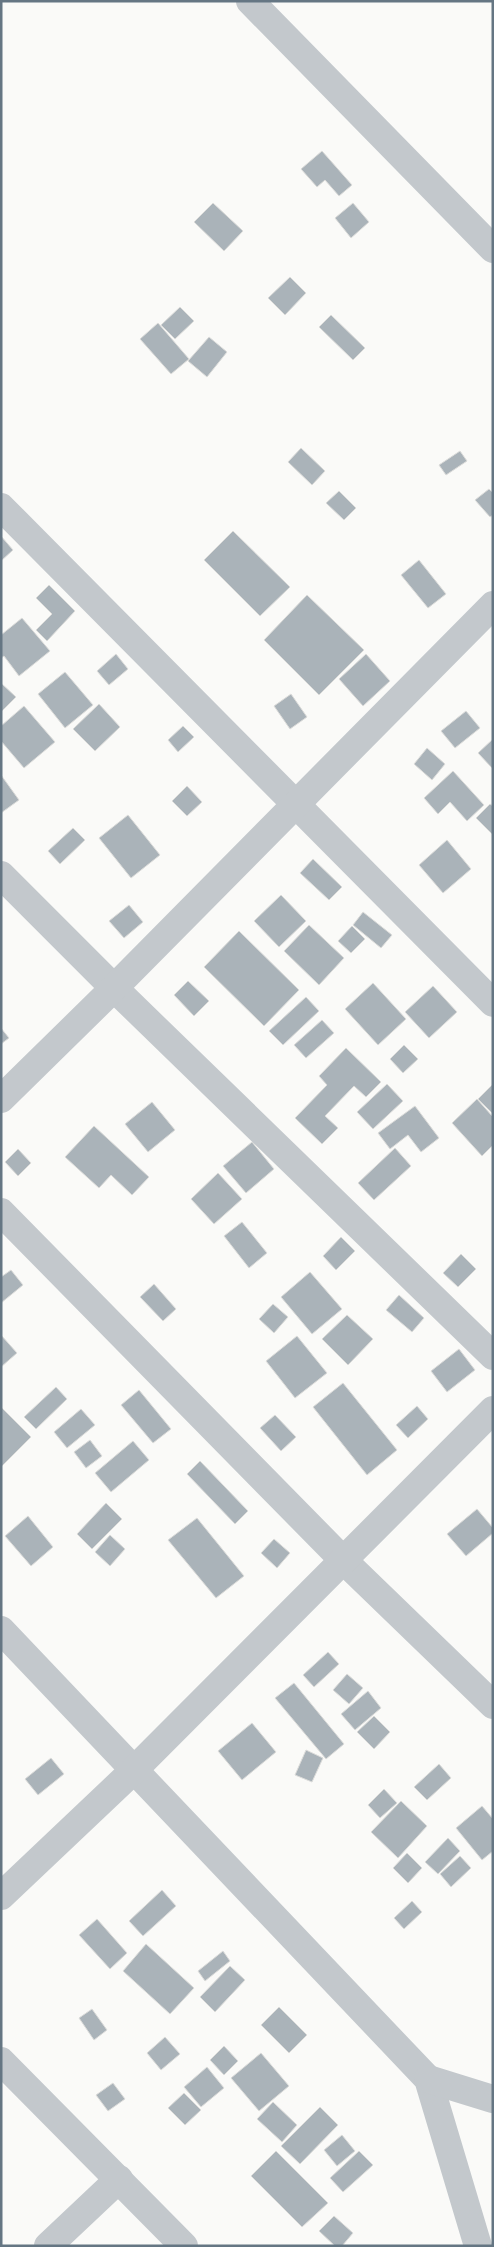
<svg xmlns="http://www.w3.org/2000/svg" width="494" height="2247" font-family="'Golos Text',sans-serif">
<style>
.building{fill:#aab3b9;stroke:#dcdcda}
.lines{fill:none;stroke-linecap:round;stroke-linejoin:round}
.street{stroke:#c3c8cc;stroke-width:28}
</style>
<rect width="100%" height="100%" fill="#fafaf8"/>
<!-- building -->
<g class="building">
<polygon points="322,151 352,185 339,196 325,180 317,187 301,169"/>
<polygon points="213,203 243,231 224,251 194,222"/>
<polygon points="353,203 369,222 351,238 335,218"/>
<polygon points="290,277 306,293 285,315 268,298"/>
<polygon points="180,307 194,321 175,339 161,325"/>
<polygon points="331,315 365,348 353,360 319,327"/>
<polygon points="158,323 189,359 171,374 140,339"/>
<polygon points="209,337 227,352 207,377 188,361"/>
<polygon points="301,448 325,471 312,485 288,462"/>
<polygon points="460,451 467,461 446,475 439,465"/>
<polygon points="489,489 493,493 493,515 490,517 475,500"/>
<polygon points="339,491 356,508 344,520 326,503"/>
<polygon points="233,531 290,587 260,616 204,560"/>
<polygon points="1,536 13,550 1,561"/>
<polygon points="419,560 446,594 428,608 401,575"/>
<polygon points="49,585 75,611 47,641 36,630 52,614 36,598"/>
<polygon points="307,595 364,650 319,695 264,640"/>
<polygon points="22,618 50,651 19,676 4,656 1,658 1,635"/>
<polygon points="116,654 128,669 109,685 97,671"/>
<polygon points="366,654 390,681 363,706 339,679"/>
<polygon points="65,672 93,705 65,728 38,694"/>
<polygon points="1,683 16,697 1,712"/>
<polygon points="291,694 307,717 290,729 274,706"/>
<polygon points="99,704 120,727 95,751 73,729"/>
<polygon points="24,706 55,742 24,768 1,741 1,726"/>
<polygon points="466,711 480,728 455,748 441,731"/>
<polygon points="183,726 194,737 178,752 168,740"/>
<polygon points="493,739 493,767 492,768 478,753"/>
<polygon points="427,748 445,764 432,780 414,764"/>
<polygon points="453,771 484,805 467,821 450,802 438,814 424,798"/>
<polygon points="1,775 19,800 1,813"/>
<polygon points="187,786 202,802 187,816 172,801"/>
<polygon points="490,804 493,806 493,835 476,818"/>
<polygon points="128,815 160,855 131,878 99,838"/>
<polygon points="73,828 85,840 60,864 48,851"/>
<polygon points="447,840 471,869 443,893 419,865"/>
<polygon points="313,859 342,887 329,900 300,873"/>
<polygon points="281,895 306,921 279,947 254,921"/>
<polygon points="129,905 143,922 124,938 109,921"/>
<polygon points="363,912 392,935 381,948 353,925"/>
<polygon points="309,925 344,958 319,985 284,951"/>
<polygon points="352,926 365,939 351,953 338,941"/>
<polygon points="239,931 299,990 264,1026 204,967"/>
<polygon points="188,981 209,1001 194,1016 174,995"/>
<polygon points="373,983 406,1019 378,1045 345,1009"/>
<polygon points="433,986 457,1012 429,1038 405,1012"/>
<polygon points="306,997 319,1011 283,1045 269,1031"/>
<polygon points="322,1020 334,1033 306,1058 294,1045"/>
<polygon points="1,1028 9,1038 1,1044"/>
<polygon points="404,1045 418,1059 403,1073 390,1059"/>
<polygon points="346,1048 381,1082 366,1097 354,1086 325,1116 338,1128 322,1144 295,1118 327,1085 319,1076"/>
<polygon points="387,1084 403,1101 373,1129 357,1112"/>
<polygon points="493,1084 493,1114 478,1099"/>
<polygon points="477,1099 493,1117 493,1145 482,1156 452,1123"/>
<polygon points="152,1102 175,1130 148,1152 125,1124"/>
<polygon points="415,1106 439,1138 421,1152 408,1135 390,1149 378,1133"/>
<polygon points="94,1126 149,1177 132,1195 111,1175 99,1188 65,1157"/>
<polygon points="252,1142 274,1169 246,1193 223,1166"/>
<polygon points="395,1148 411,1166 374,1200 358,1183"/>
<polygon points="18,1149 31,1163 18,1176 5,1162"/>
<polygon points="218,1173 242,1199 214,1224 191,1199"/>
<polygon points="242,1222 267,1253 249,1268 224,1236"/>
<polygon points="341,1237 355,1251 336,1270 323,1256"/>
<polygon points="461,1254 476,1269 458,1287 443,1273"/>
<polygon points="11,1270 23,1285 1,1303 1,1277"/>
<polygon points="310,1272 342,1309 312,1334 281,1297"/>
<polygon points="154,1284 176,1309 163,1321 140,1297"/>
<polygon points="399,1295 424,1318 412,1332 386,1310"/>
<polygon points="273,1304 288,1317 274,1333 259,1319"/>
<polygon points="347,1315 373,1339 348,1365 322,1339"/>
<polygon points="1,1335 17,1353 1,1367"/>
<polygon points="297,1336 327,1373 295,1398 266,1361"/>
<polygon points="459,1349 475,1370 447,1392 431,1371"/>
<polygon points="343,1383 397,1450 367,1475 313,1407"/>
<polygon points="56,1387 67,1399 36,1429 24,1417"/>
<polygon points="139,1390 171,1429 153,1443 121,1405"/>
<polygon points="417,1406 428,1419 408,1438 396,1425"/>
<polygon points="1,1407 31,1437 1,1467"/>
<polygon points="81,1409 95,1425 67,1448 54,1432"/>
<polygon points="275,1415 296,1437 281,1451 260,1428"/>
<polygon points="90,1440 102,1456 86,1468 74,1452"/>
<polygon points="133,1441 149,1460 111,1492 95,1473"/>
<polygon points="200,1461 248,1511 235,1524 187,1474"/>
<polygon points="106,1503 122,1519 92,1549 77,1534"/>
<polygon points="477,1509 493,1528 493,1533 466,1556 447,1534"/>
<polygon points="28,1516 53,1547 31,1566 5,1536"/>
<polygon points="197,1518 244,1576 216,1598 168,1540"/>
<polygon points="110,1535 125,1549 110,1566 95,1552"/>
<polygon points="274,1539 290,1553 277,1568 261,1553"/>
<polygon points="328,1652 339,1664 314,1687 303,1675"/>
<polygon points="347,1674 363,1688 349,1704 333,1690"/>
<polygon points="294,1683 344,1744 326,1759 275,1698"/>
<polygon points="368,1691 381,1708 355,1730 341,1714"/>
<polygon points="374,1716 390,1732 374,1749 357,1732"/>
<polygon points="252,1723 276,1752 242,1780 218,1751"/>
<polygon points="306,1750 323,1758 312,1782 295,1775"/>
<polygon points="51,1758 64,1774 38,1795 25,1779"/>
<polygon points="439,1764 451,1778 427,1800 414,1787"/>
<polygon points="384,1789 397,1803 380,1818 368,1805"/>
<polygon points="401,1801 427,1826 398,1858 371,1832"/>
<polygon points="482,1806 493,1819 493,1851 482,1860 456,1828"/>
<polygon points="448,1838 460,1851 438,1874 425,1862"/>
<polygon points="407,1853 422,1868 408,1883 393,1868"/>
<polygon points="460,1856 471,1868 451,1887 440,1874"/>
<polygon points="162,1890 176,1906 143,1936 129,1921"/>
<polygon points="412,1901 422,1912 404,1929 394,1918"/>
<polygon points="97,1919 127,1953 110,1969 79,1935"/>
<polygon points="146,1944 194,1988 170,2014 123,1971"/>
<polygon points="223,1951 230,1961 205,1981 198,1971"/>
<polygon points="230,1966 245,1980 215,2012 200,1997"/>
<polygon points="279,2007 307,2035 289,2053 261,2025"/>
<polygon points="92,2009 107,2030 94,2040 79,2018"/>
<polygon points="165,2037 180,2054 161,2070 147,2053"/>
<polygon points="224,2046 238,2061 224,2075 210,2060"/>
<polygon points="261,2053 289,2086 259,2111 231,2078"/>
<polygon points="207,2067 224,2088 201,2107 184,2087"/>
<polygon points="113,2083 125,2099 108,2111 96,2095"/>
<polygon points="184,2093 201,2110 185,2125 168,2108"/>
<polygon points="273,2102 297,2125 282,2142 257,2119"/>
<polygon points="320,2107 338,2125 300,2164 281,2146"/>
<polygon points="342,2135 355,2151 337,2166 324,2150"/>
<polygon points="276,2151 328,2203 302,2227 251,2176"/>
<polygon points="359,2151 373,2165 343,2192 330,2178"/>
<polygon points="334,2216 353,2233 342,2246 335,2246 319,2231"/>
</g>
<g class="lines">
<!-- street -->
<g class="street">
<polyline points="250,1 493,249"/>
<polyline points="1,507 493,1003"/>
<polyline points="1,875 114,988 493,1356"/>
<polyline points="1,1099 114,988 493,605"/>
<polyline points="1,1212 343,1560 493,1705"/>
<polyline points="1,1630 428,2079 478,2246"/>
<polyline points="1,1896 133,1771 493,1410"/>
<polyline points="1,2061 184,2246"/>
<polyline points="428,2079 493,2099"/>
<polyline points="48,2246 119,2179"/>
</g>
</g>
<!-- border -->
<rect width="494" height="2247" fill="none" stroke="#657683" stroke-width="5"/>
</svg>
